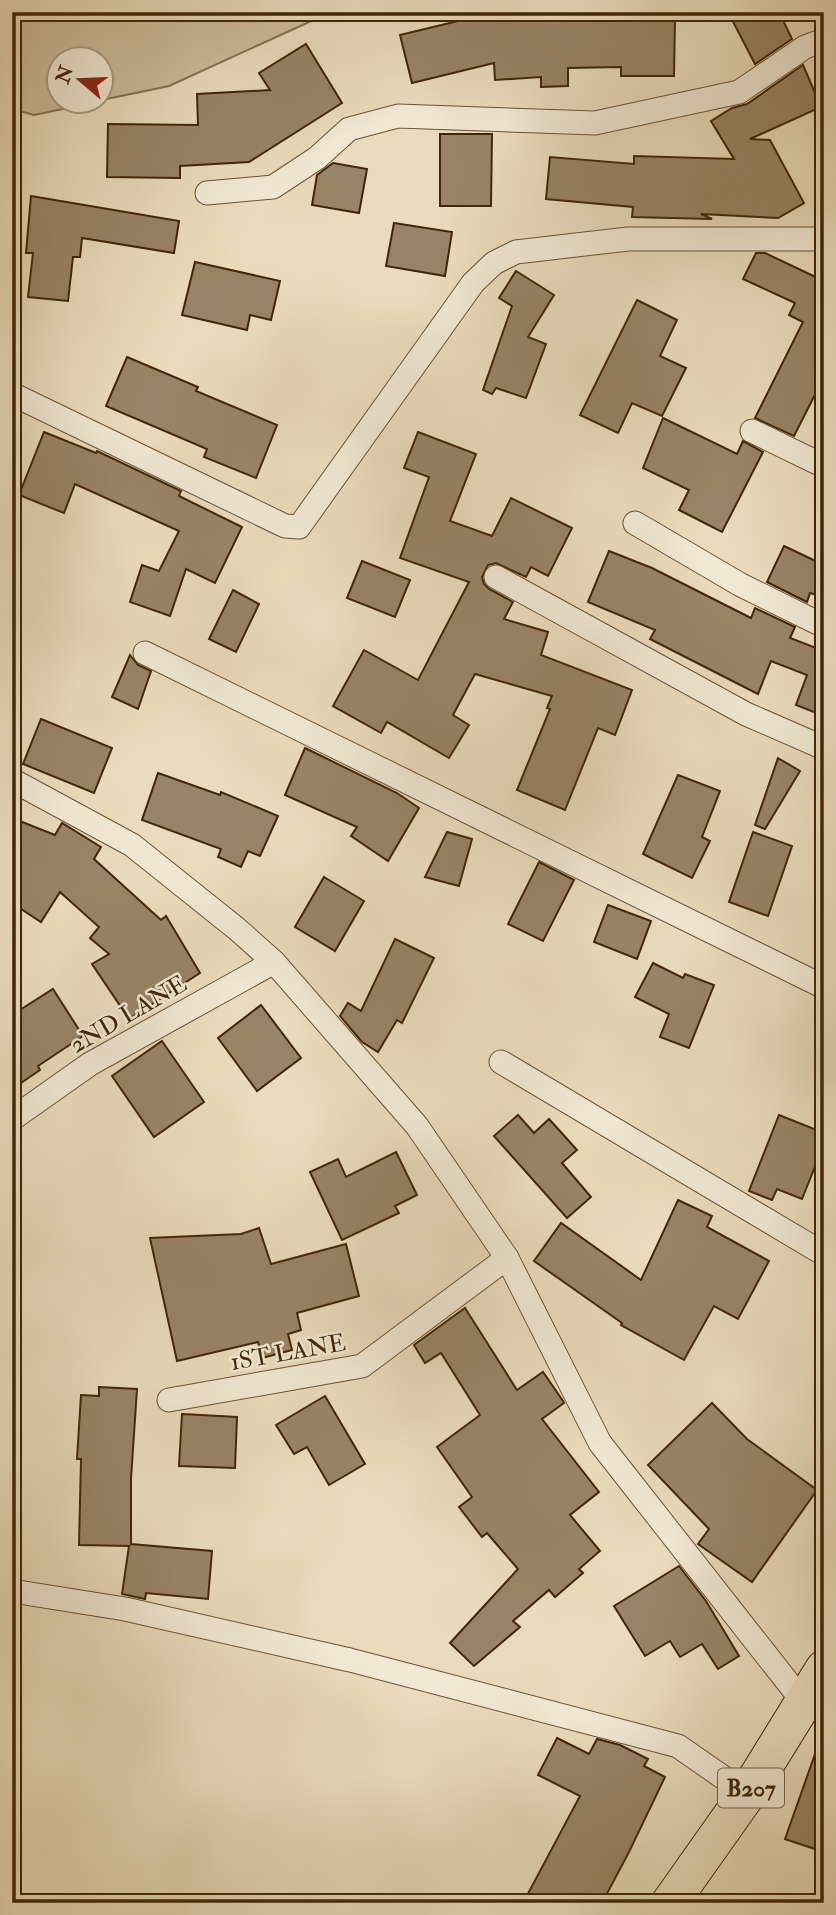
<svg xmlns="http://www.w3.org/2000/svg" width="836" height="1915" font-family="'IM FELL Double Pica',serif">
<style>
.green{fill:#cdbc9d;stroke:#867152;stroke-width:2}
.building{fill:#988466;stroke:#402608;stroke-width:2}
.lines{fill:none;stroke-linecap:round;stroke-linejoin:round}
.street-casing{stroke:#6a5335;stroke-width:25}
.primary-casing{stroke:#402608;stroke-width:39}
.street{stroke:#f1e8d3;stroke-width:23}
.primary{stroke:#eadbbc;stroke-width:37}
.labels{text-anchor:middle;stroke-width:5;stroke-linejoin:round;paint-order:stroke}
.shield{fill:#f1e8d3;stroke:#756045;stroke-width:2}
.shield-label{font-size:23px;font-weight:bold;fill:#402608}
.street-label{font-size:24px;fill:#402608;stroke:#f1e8d3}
</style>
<rect width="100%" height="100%" fill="#eadbbc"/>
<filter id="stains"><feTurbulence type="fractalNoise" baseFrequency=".00286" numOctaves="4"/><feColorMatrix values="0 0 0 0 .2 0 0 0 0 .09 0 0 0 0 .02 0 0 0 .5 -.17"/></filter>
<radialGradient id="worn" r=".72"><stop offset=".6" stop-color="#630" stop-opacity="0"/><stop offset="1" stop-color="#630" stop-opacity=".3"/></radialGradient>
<!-- green -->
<polygon class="green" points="12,12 331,12 169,86 102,100 102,60 60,60 60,102 96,102 34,115 12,109"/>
<!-- building -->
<g class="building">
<polygon points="728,12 779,12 792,39 755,64"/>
<polygon points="528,17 528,20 675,19 674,76 621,76 621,67 568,68 568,86 541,87 541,77 495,80 494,63 412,83 400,35 466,19 466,21"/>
<polygon points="306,44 342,103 249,162 180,166 180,178 107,177 108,124 198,125 197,94 270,90 259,73"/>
<polygon points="803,65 821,107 750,139 770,140 804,203 778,218 701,214 712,219 632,217 633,207 546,199 550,157 634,164 634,156 734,159 711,121 732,108 747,104"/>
<polygon points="440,134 492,134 491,206 440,206"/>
<polygon points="333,163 367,169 359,213 312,205 317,175"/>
<polygon points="31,196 179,221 174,253 82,238 80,257 73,257 68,301 28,297 33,253 26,253"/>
<polygon points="394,223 452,232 445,276 386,266"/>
<polygon points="756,253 765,253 824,281 824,377 794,436 755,418 803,322 789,315 795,303 743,279"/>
<polygon points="195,262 280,281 271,320 250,315 247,330 182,315"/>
<polygon points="516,271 554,295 528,337 546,344 526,398 496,388 492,394 483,390 512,306 499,298"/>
<polygon points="637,300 677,320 660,356 686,368 662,416 632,403 618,433 580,415"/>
<polygon points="127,357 198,387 196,391 277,425 256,478 204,457 207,449 106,406"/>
<polygon points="663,418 737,454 743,441 763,452 722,532 679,510 689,490 643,468"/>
<polygon points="44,432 96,453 97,451 181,491 179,496 242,527 215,583 186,569 170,616 130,602 142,565 159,571 179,531 75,484 64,513 19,495"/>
<polygon points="418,432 476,454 450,521 492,536 511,498 572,528 548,576 531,567 526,577 496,563 488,565 482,577 484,584 489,589 513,602 504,619 548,632 541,655 632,690 615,735 598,728 565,810 517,790 550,709 547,708 552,696 475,674 453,715 469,725 449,758 387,722 381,733 333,706 364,650 418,680 469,582 400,558 429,477 404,468"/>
<polygon points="784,546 824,565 824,597 810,593 807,602 767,582"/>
<polygon points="609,551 652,568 751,618 755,608 795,627 790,638 816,648 819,639 824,640 824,716 796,705 807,675 771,661 758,694 650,639 655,630 588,602"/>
<polygon points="362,561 410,580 395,617 347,598"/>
<polygon points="233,590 259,604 236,652 209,639"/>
<polygon points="130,655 138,665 151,671 138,709 112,697"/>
<polygon points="41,719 112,748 94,793 23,764"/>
<polygon points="305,748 397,793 419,808 388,861 351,836 357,827 285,795"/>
<polygon points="778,758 800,771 765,829 755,825"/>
<polygon points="158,773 220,795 221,792 278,816 260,856 248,851 241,867 218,857 221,849 142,820"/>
<polygon points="678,775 720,791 702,837 710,841 692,878 643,854"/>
<polygon points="12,818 55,835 62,823 101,847 94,859 161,920 166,916 200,973 129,1019 92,964 109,954 90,938 99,927 60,892 41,922 12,903"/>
<polygon points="447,832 472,839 459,886 425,877"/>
<polygon points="753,832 792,846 768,916 729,902"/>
<polygon points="539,862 574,880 543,941 508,924"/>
<polygon points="324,877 364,901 335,951 295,927"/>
<polygon points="608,905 651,921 637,959 594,942"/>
<polygon points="395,939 434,958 402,1023 397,1020 378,1052 362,1042 340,1016 348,1003 361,1011"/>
<polygon points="653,963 683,978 685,974 714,985 689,1048 660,1037 669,1014 635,997"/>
<polygon points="53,989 83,1036 38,1066 40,1070 12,1089 12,1015"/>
<polygon points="261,1005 301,1058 257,1091 218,1038"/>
<polygon points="162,1041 204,1102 154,1137 112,1076"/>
<polygon points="518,1115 534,1133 549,1119 577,1150 562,1163 591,1197 567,1218 494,1136"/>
<polygon points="779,1115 824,1133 824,1144 802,1199 777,1189 772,1200 749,1191"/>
<polygon points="396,1152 417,1195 395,1206 399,1213 342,1240 310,1172 338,1159 346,1177"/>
<polygon points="678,1200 712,1216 707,1227 769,1261 738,1319 714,1306 684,1360 621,1325 622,1323 534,1261 561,1223 641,1280"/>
<polygon points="259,1228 271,1264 346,1244 359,1296 297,1313 301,1330 288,1334 292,1350 262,1358 258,1342 177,1361 150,1238 241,1234"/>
<polygon points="465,1308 517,1390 543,1372 563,1401 564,1403 542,1419 599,1492 570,1515 600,1551 579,1569 583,1573 555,1597 549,1590 513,1621 520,1627 474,1666 450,1643 518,1569 487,1533 482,1537 459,1507 472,1497 437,1447 480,1415 441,1353 425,1363 414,1345"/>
<polygon points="99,1387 137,1389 131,1479 131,1544 212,1551 208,1599 146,1593 145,1599 122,1594 129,1546 79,1545 81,1459 77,1459 81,1395 99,1396"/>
<polygon points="325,1396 365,1464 329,1485 307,1447 294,1454 276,1425"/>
<polygon points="712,1403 747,1439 817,1490 752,1582 698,1544 709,1529 648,1465"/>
<polygon points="182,1414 237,1417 235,1468 179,1466"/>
<polygon points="679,1566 706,1601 739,1656 718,1669 702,1644 680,1657 670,1641 645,1656 614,1606"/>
<polygon points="557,1738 589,1754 597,1739 620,1745 648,1759 644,1766 665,1777 629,1852 602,1903 523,1903 580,1796 538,1775"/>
<polygon points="820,1740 824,1740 824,1852 785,1839"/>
</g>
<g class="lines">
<!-- street casing -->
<g class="street-casing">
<g id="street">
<polyline points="207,193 273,187 317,158 349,129 398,116 595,123 739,92 805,47 824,40"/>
<polyline points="12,394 285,526 299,527 473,283 494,263 516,252 628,239 824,239"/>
<polyline points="752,431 824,466"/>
<polyline points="635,523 741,585 824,626"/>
<polyline points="496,577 746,714 824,748"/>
<polyline points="145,653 824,987"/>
<polyline points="12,780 132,845 237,929 274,962 417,1126 507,1258 600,1443 804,1703"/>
<polyline points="501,1062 824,1254"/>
<polyline points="12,1119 90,1064 274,962"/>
<polyline points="169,1400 362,1366 507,1258"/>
<polyline points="12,1591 125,1609 350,1660 678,1746 747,1794"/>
</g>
</g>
<!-- primary casing -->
<g class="primary-casing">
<polyline id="primary" points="670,1903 747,1794 824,1669"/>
</g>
<!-- street -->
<use href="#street" class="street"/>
<!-- primary -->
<use href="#primary" class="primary"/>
</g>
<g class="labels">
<!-- shield labels -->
<rect class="shield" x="718" y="1768.5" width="66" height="39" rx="5"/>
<g class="shield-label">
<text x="751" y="1796">B207</text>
</g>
<!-- street labels -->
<g class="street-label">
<text transform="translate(128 1014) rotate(-30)" y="8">2ND LANE</text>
<text transform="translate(288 1352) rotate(-10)" y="8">1ST LANE</text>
</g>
</g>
<!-- margin -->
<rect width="836" height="1915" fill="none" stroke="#eadbbc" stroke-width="42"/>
<rect x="14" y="14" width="808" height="1887" fill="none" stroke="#402608" stroke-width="3.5"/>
<rect x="21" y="21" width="794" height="1873" fill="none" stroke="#402608" stroke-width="2"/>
<!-- north arrow -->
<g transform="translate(80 80) rotate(289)"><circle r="33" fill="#f1e8d3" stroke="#aa9a82" stroke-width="2"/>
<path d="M0-5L12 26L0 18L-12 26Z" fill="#8f2418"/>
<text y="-10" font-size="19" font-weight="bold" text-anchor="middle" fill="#402608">N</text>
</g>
<rect width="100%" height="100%" filter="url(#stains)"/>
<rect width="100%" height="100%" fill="url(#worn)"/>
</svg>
